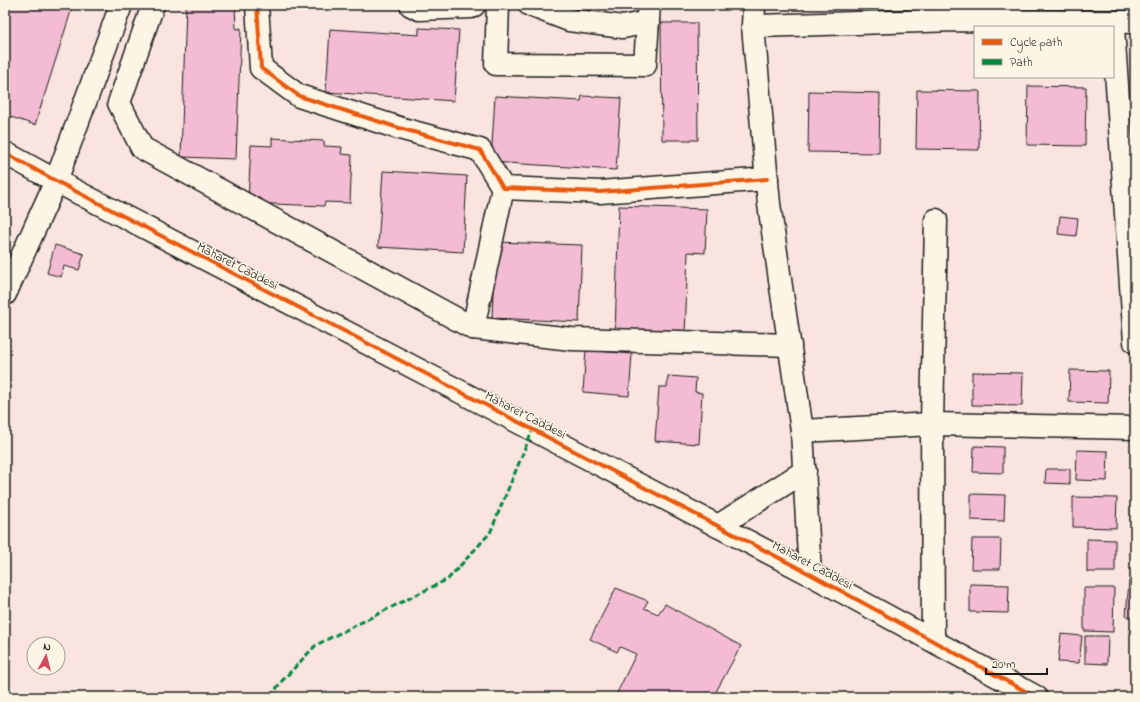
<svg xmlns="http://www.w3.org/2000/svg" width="1140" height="702" font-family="'Indie Flower',sans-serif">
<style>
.building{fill:#f3bcd2;stroke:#1c1c1c}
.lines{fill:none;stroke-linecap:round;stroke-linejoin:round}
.minor-casing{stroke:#1c1c1c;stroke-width:25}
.minor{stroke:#fcf5e5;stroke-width:22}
.quiet{stroke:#00873e;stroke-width:3;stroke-dasharray:6 3;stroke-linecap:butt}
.cycleway-casing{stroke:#fcf5e5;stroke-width:6}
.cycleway{stroke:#e8590c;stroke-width:4}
.labels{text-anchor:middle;stroke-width:3.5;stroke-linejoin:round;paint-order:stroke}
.street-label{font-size:13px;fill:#1c1c1c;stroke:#fcf5e5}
</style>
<rect width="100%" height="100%" fill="#f9e4df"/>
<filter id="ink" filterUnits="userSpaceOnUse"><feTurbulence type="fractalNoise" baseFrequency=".025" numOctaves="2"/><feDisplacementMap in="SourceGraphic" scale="8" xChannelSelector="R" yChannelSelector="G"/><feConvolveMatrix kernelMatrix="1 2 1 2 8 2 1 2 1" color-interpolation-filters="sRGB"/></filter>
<g filter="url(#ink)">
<!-- building -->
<g class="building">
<polygon points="5,5 73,5 35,125 5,115"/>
<polygon points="181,5 235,5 236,29 241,28 236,159 181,157 186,6"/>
<polygon points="661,23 697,23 698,140 662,140"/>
<polygon points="419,28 459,30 454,101 326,92 330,29 419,35"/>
<polygon points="1028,86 1086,87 1085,146 1027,145"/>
<polygon points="917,90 980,91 979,150 916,149"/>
<polygon points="809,91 880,93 879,153 808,152"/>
<polygon points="495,96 581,101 582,96 621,98 616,170 491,162"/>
<polygon points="272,138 324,141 324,146 342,147 341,154 352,155 350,203 325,202 324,206 248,203 251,145 272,146"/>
<polygon points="383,171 467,176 463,252 378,247"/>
<polygon points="619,206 707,209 705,253 688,252 685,337 615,334"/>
<polygon points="1060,216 1078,218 1076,236 1058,234"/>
<polygon points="495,242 582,245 579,322 492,318"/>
<polygon points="55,245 84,254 79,270 64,266 61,277 47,273"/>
<polygon points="586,350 632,354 629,396 583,392"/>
<polygon points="1070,370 1109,371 1108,403 1069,402"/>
<polygon points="972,372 1023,373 1022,406 972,405"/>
<polygon points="1133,372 1135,373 1135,401 1130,400"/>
<polygon points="668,376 696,378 695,392 702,393 699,444 655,441 659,387 667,387"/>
<polygon points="974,446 1003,447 1003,473 973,472"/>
<polygon points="1077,450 1108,451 1107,481 1076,480"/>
<polygon points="1046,469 1070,469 1070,484 1045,483"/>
<polygon points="971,494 1005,495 1004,521 971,520"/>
<polygon points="1135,495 1135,523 1132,523 1131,496"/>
<polygon points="1073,497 1117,498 1116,528 1073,527"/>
<polygon points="972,539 1001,539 1000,569 971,569"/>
<polygon points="1087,539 1115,540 1115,572 1087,572"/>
<polygon points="1129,581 1135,581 1135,617 1126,616"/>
<polygon points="970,584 1009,585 1008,613 970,612"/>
<polygon points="616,588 648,601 644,608 658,614 665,604 741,646 713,697 624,697 617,693 636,654 620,647 617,652 590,639"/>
<polygon points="1084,588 1114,588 1113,632 1084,631"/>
<polygon points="1061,634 1082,636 1079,663 1058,662"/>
<polygon points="1085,636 1108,636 1107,664 1085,663"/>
</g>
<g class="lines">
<!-- minor casing -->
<g class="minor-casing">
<g id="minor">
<polyline points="153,5 119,103 142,148 473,328 572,339 790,345"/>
<polyline points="257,5 261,68 299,96 399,128 480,150 503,188 600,192 767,179"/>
<polyline points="411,5 419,9 471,7 474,5"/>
<polyline points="498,5 496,64 645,65 649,5"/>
<polyline points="530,5 569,20 623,27 648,22"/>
<polyline points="754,5 753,26 769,204 802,431 810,574"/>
<polyline points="753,26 956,20 1135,22"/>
<polyline points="1113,28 1135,342"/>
<polyline points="5,153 56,181 810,574 1036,697"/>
<polyline points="5,294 56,181 121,5"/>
<polyline points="473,328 503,188"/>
<polyline points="802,431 932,424 1135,428"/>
<polyline points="718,526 805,471"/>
<polyline points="933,640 932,424 936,220"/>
</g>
</g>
<!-- minor -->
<use href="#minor" class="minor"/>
<!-- quiet -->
<polyline class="quiet" points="271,697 280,683 316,645 448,579 490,533 533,429"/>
<!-- cycleway casing -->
<g class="cycleway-casing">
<g id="cycleway">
<polyline points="257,5 261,68 299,96 399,128 480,150 503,188 600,192 767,179"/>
<polyline points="5,153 56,181 810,574 1036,697"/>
</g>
</g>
<!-- cycleway -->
<use href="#cycleway" class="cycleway"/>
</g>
</g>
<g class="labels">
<!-- street labels -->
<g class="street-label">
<text transform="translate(238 265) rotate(27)" y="5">Maharet Caddesi</text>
<text transform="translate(526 414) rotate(27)" y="5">Maharet Caddesi</text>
<text transform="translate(813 564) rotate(28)" y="5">Maharet Caddesi</text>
</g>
</g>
<!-- margin -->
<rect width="1140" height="702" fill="none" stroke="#fcf5e5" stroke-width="20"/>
<rect x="10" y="10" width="1120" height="682" fill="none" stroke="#1c1c1c" stroke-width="1.5" filter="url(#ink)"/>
<!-- legend -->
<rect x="974" y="26" width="140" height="52" fill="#fcf5e5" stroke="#a29e95"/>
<rect x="982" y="39" width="20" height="6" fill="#e8590c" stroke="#a29e95"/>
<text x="1010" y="46" font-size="12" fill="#1c1c1c">Cycle path</text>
<rect x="982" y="59" width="20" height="6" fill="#00873e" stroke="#a29e95"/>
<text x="1010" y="66" font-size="12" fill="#1c1c1c">Path</text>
<!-- north arrow -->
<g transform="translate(46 656) rotate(7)"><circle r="19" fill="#fcf5e5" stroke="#a29e95"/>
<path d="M0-3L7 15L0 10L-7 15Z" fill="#d1495b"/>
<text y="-6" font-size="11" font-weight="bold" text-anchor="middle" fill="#1c1c1c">N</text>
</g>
<!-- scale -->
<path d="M986 668v6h61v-6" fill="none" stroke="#1c1c1c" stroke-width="2"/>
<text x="992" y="668" font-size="12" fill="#1c1c1c" stroke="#fcf5e5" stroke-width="3" paint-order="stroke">20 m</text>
</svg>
